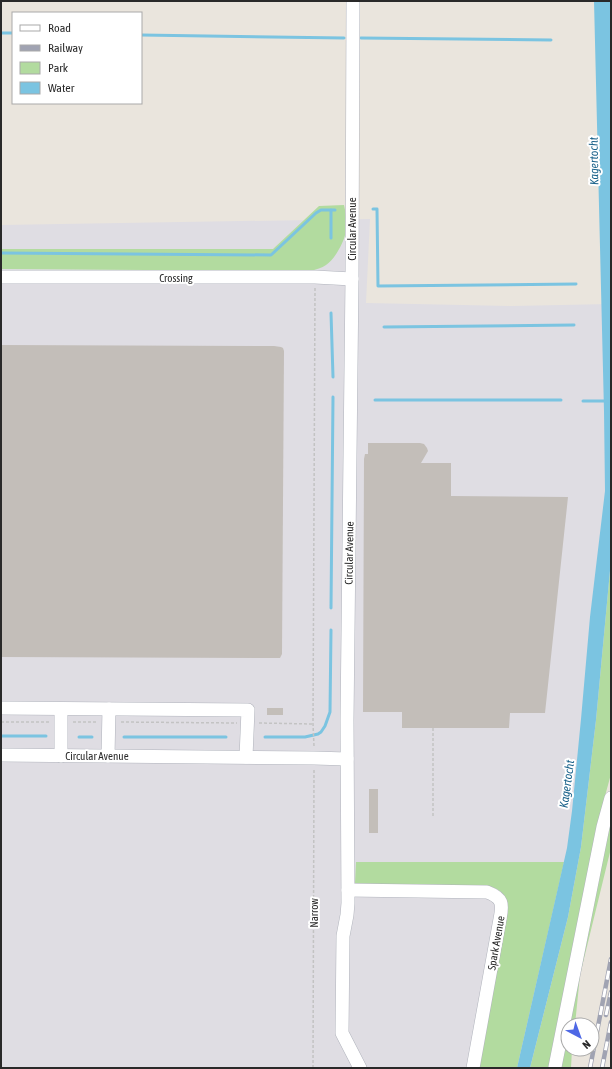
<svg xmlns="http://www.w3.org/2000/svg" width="612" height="1069" font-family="'Asap Condensed',sans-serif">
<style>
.industrial{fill:#dfdde3}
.green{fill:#b2db9f}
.water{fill:#7bc4e1}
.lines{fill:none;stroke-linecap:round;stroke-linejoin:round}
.stream{stroke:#7bc4e1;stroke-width:3}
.building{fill:#c3beb9}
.minor-casing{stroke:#b0b3bc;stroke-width:14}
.path{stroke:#c3c3c3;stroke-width:1.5;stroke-dasharray:3 2;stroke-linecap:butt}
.minor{stroke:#fff;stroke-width:13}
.rail-casing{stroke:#a0a3b2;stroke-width:4.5}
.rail{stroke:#fff;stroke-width:3;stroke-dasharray:9;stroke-linecap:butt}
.labels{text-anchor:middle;stroke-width:4;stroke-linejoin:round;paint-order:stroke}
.street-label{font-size:11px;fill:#292929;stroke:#fff}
.water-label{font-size:12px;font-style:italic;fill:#1c638b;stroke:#fff}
</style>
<rect width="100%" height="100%" fill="#eae5dd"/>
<!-- industrial -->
<polygon class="industrial" points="370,219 366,303 512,306 611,304 608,495 574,849 524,1068 1,1068 1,225"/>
<!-- green -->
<g class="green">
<path d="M 344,205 C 346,214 347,222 346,230 C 345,241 335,259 326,265 C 322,268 316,269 311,271 L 1,269 L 1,249 L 273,249 L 319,206 Z"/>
<polygon points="611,560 611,774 602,807 606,823 611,824 611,848 580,975 575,1025 568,1025 568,1049 572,1049 571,1068 530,1068 568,917 581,847 596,720"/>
<path d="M 356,862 L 564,862 L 517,1068 L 478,1068 L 508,905 C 505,895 502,891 492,887 L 363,886 L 358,885 L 355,883 Z"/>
</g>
<!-- water -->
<polygon class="water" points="594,1 610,1 611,69 611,560 596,720 581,847 568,917 530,1068 517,1068 567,848 572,811 581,719 590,617 605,491 604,411"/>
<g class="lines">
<!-- stream -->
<g class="stream">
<polyline points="1,33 13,33"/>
<polyline points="141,35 344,38"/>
<polyline points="361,38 551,40"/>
<polyline points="373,209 377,209 378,286 576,284"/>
<polyline points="331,210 331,238"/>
<polyline points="1,253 271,255 316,213 321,210 335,210"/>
<polyline points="331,313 333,377"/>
<polyline points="384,327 574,325"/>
<polyline points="375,400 561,400"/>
<polyline points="583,401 611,401"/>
<polyline points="331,608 333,397"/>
<polyline points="1,736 46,736"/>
<polyline points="79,737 92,737"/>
<polyline points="124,737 226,737"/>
<polyline points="265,737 305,737 318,734 321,732 325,726 330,712 331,630"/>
</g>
</g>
<!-- building -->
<g class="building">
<polygon points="1,345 274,346 281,347 283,348 284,351 282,654 280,658 273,658 1,657"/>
<polygon points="368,443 420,443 424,444 427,448 428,451 421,463 451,463 451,496 568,497 545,713 510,713 509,728 402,728 402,712 363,712 364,459 365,454 368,454"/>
<rect x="267" y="708" width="16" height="7"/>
<rect x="369" y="789" width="9" height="44"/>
</g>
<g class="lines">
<!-- minor casing -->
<g class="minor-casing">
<g id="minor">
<polyline points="353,1 352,279 347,720 348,903 347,915 343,936 342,1033 360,1068"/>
<polyline points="1,277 315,277 352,279"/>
<polyline points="1,708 248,710 246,757"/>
<polyline points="1,755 314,758 347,759"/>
<polyline points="61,756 61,709"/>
<polyline points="108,756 109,709"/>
<path d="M 348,890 L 487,892 C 503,898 503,904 500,919 L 473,1068"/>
<polyline points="555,1068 555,1067 603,827 611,798"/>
</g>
</g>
<!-- path -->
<g class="path">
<polyline points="1,722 49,722"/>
<polyline points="73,722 97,722"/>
<polyline points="121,722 237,723"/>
<polyline points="259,723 313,724"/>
<polyline points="433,728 433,817"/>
<polyline points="314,746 313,724 315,288"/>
<polyline points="313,1068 314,770"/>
</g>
<!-- minor -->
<use href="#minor" class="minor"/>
<!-- rail casing -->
<g class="rail-casing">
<g id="rail">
<polyline points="606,1015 611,992"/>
<polyline points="590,1068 611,959"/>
<polyline points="602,1068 611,1022"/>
</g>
</g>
<!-- rail -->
<use href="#rail" class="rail"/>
</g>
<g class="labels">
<!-- street labels -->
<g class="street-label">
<text transform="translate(352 229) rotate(-90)" y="4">Circular Avenue</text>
<text x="176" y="282">Crossing</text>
<text transform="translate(349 553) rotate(-89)" y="4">Circular Avenue</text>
<text x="97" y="760">Circular Avenue</text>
<text transform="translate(314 913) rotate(-90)" y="4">Narrow</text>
<text transform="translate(496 943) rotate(-80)" y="4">Spark Avenue</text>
</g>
<!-- water labels -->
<g class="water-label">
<text transform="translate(594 161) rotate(-91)" y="4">Kagertocht</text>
<text transform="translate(567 784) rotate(-82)" y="4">Kagertocht</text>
</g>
</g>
<!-- border -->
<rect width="612" height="1069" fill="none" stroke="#292929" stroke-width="4"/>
<!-- legend -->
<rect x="12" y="12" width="130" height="92" fill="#ffffff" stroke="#a9a9a9"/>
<rect x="20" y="25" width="20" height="6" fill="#ffffff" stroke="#a9a9a9"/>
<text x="48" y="32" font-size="12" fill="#292929">Road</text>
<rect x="20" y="45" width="20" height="6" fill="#a0a3b2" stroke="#a9a9a9"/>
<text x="48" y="52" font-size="12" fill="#292929">Railway</text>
<rect x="20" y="62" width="20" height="12" fill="#b2db9f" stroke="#a9a9a9"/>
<text x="48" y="72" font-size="12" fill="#292929">Park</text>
<rect x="20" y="82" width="20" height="12" fill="#7bc4e1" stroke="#a9a9a9"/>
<text x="48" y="92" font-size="12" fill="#292929">Water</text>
<!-- north arrow -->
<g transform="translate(580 1037) rotate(139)"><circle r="19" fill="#ffffff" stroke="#a9a9a9"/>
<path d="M0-3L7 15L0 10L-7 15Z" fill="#4e68e5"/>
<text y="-6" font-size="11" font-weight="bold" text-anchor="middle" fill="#292929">N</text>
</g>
</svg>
